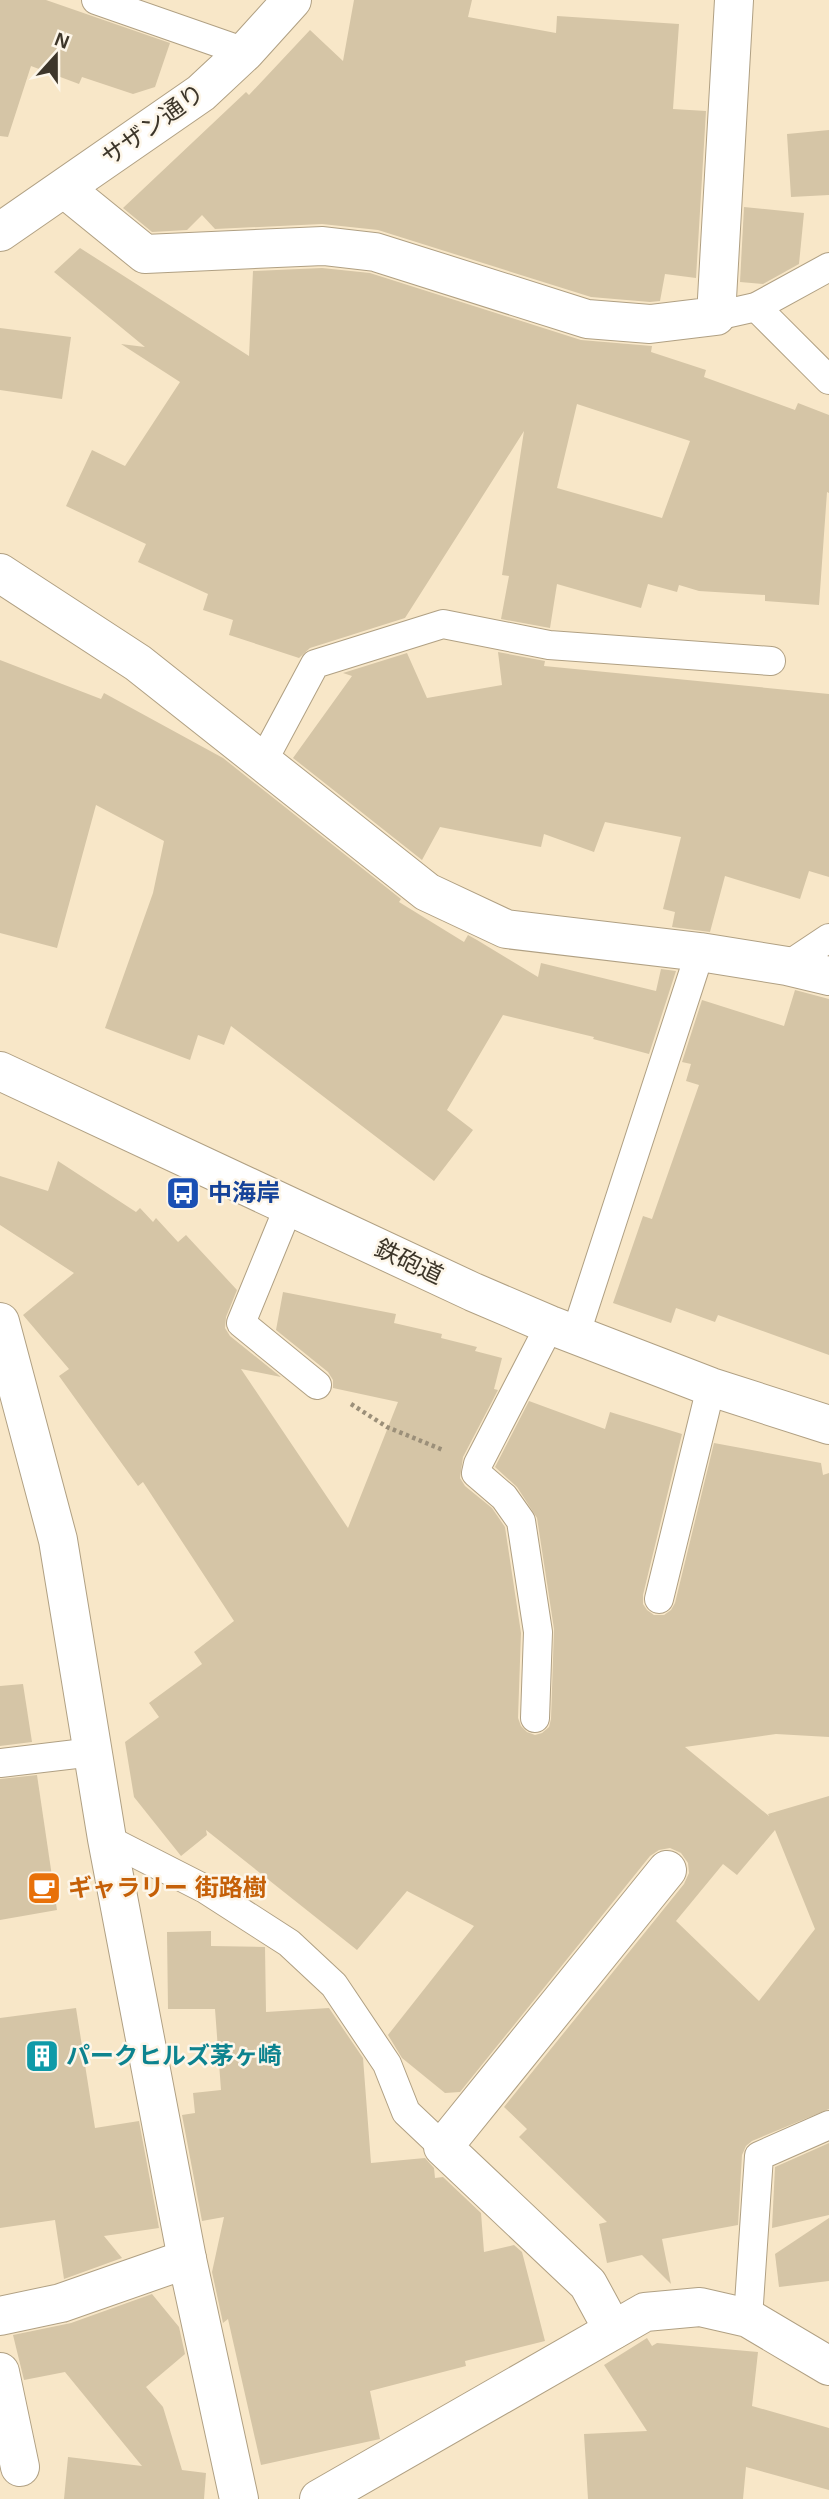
<svg xmlns="http://www.w3.org/2000/svg" width="829" height="2499" font-family="Arial,'Noto Sans JP',sans-serif">
<style>
.building{fill:#d5c5a6;fill-rule:evenodd}
.lines{fill:none;stroke-linecap:round;stroke-linejoin:round}
.service-casing{stroke:#b0a083;stroke-width:30}
.minor-casing{stroke:#b0a083;stroke-width:40}
.tertiary-casing{stroke:#b0a083;stroke-width:40}
.path{stroke:#9b8f79;stroke-width:4.5;stroke-dasharray:3.5 3.5;stroke-linecap:butt}
.service{stroke:#fff;stroke-width:28}
.minor{stroke:#fff;stroke-width:38}
.tertiary{stroke:#fff;stroke-width:38}
.labels{text-anchor:middle;stroke-width:5;stroke-linejoin:round;paint-order:stroke}
.street-label{font-size:24px;fill:#3d362a;stroke:#fdf6e9}
.transit-label{font-size:24px;font-weight:bold;fill:#164399;stroke:#fdf6e9;text-anchor:start}
.food-label{font-size:24px;font-weight:bold;fill:#c56008;stroke:#fdf6e9;text-anchor:start}
.culture-label{font-size:24px;font-weight:bold;fill:#0d838f;stroke:#fdf6e9;text-anchor:start}
</style>
<rect width="100%" height="100%" fill="#f8e7c8"/>
<!-- building -->
<g class="building">
<polygon points="0,0 46,0 170,43 155,87 133,94 82,77 79,84 31,66 8,137 0,136"/>
<polygon points="354,0 472,0 468,17 556,33 557,16 679,24 673,109 706,111 696,278 665,274 660,301 650,302 591,297 378,230 322,224 215,229 202,215 187,230 152,232 123,208 246,92 249,95 310,30 343,61"/>
<polygon points="829,130 829,195 791,197 787,134"/>
<polygon points="744,207 804,213 799,264 763,284 740,282"/>
<path d="M 80,248 L 249,356 L 253,271 L 322,268 L 370,273 L 581,340 L 652,346 L 651,352 L 706,370 L 704,377 L 795,410 L 798,403 L 829,415 L 829,493 L 827,492 L 819,605 L 765,601 L 765,595 L 699,591 L 679,585 L 677,592 L 648,584 L 641,608 L 557,584 L 550,628 L 501,619 L 509,576 L 502,575 L 524,431 L 405,618 L 310,648 L 299,658 L 229,635 L 233,620 L 203,610 L 208,594 L 138,562 L 146,544 L 66,506 L 92,450 L 125,466 L 180,382 L 121,344 L 145,347 L 54,272 ZM 577,404 L 690,441 L 662,518 L 557,488 Z"/>
<polygon points="0,328 71,337 62,399 0,390"/>
<polygon points="498,652 545,661 544,666 829,694 829,877 809,871 800,899 725,876 710,932 672,927 675,912 663,909 681,837 605,822 594,852 544,834 541,847 440,827 422,860 293,758 352,676 343,673 407,653 427,698 502,685"/>
<polygon points="0,660 101,699 104,693 223,758 401,899 399,902 464,942 468,935 477,940 538,977 541,963 656,991 661,969 676,971 649,1054 593,1039 594,1037 503,1015 447,1110 473,1130 434,1181 231,1026 224,1045 198,1035 190,1060 105,1028 153,893 164,841 96,805 57,948 0,933"/>
<polygon points="795,990 829,999 829,1355 718,1315 715,1322 676,1308 671,1323 613,1303 643,1216 652,1219 699,1085 686,1081 691,1064 682,1062 702,1000 784,1026"/>
<path d="M 58,1161 L 136,1212 L 140,1208 L 153,1222 L 156,1218 L 178,1242 L 186,1235 L 237,1290 L 226,1317 L 225,1328 L 230,1336 L 281,1377 L 241,1369 L 348,1528 L 398,1402 L 333,1388 L 333,1380 L 328,1372 L 276,1330 L 283,1292 L 396,1314 L 394,1323 L 442,1334 L 441,1338 L 477,1347 L 475,1351 L 502,1358 L 494,1389 L 498,1390 L 463,1457 L 460,1478 L 465,1486 L 492,1508 L 505,1527 L 521,1633 L 518,1718 L 521,1726 L 527,1732 L 535,1735 L 542,1733 L 549,1727 L 551,1719 L 554,1629 L 537,1518 L 517,1487 L 495,1467 L 529,1401 L 605,1429 L 610,1412 L 682,1434 L 643,1595 L 643,1604 L 647,1610 L 654,1615 L 664,1615 L 671,1610 L 675,1603 L 714,1443 L 821,1463 L 823,1475 L 829,1473 L 829,1737 L 776,1734 L 685,1747 L 769,1816 L 768,1814 L 829,1796 L 829,2109 L 752,2141 L 746,2146 L 742,2155 L 738,2225 L 662,2239 L 671,2284 L 642,2255 L 607,2263 L 599,2224 L 607,2222 L 519,2137 L 527,2129 L 504,2107 L 684,1884 L 689,1873 L 688,1863 L 681,1853 L 670,1848 L 659,1850 L 650,1856 L 460,2092 L 445,2093 L 402,2058 L 388,2035 L 474,1926 L 407,1891 L 357,1950 L 206,1830 L 207,1835 L 181,1856 L 134,1797 L 125,1742 L 159,1717 L 149,1703 L 202,1664 L 194,1652 L 234,1621 L 143,1482 L 138,1486 L 59,1376 L 69,1369 L 23,1315 L 74,1273 L 0,1225 L 0,1176 L 48,1191 ZM 775,1830 L 815,1929 L 759,2001 L 676,1921 L 723,1864 L 737,1875 Z"/>
<polygon points="23,1684 32,1742 0,1746 0,1686"/>
<polygon points="37,1775 57,1910 0,1920 0,1779"/>
<polygon points="211,1931 211,1946 265,1947 266,2012 329,2008 363,2058 371,2163 425,2158 434,2168 435,2178 443,2177 481,2213 484,2252 514,2245 522,2252 545,2341 465,2361 466,2366 370,2391 380,2439 261,2465 228,2319 223,2323 212,2272 224,2217 202,2221 182,2115 195,2113 193,2093 221,2090 215,2009 168,2009 167,1932"/>
<polygon points="76,2008 95,2128 139,2121 159,2228 104,2236 122,2258 64,2279 55,2220 0,2228 0,2018"/>
<polygon points="829,2143 829,2215 772,2228 775,2167"/>
<polygon points="829,2218 829,2281 779,2287 775,2254"/>
<polygon points="152,2294 179,2327 185,2354 146,2387 163,2407 182,2470 206,2473 204,2499 64,2499 68,2457 142,2466 65,2372 24,2380 13,2335 71,2323"/>
<polygon points="647,2338 652,2346 657,2343 758,2352 752,2406 829,2428 829,2490 746,2467 743,2499 588,2499 584,2434 647,2431 604,2365"/>
</g>
<g class="lines">
<!-- service casing -->
<g class="service-casing">
<g id="service">
<polyline points="96,0 245,52"/>
<polyline points="756,307 829,380"/>
<polyline points="716,316 756,307 829,267"/>
<polyline points="263,761 315,664 443,624 549,645 771,661"/>
<polyline points="787,966 829,938"/>
<polyline points="289,1206 241,1323 317,1385"/>
<polyline points="576,1333 700,952"/>
<polyline points="659,1599 711,1387"/>
<polyline points="535,1718 538,1632 521,1521 504,1497 476,1473 478,1464 550,1325"/>
<polyline points="0,1763 93,1752"/>
<polyline points="107,1839 205,1889 289,1943 334,1985 387,2064 406,2112 443,2147"/>
<polyline points="748,2318 759,2156 829,2125"/>
</g>
</g>
<!-- minor casing -->
<g class="minor-casing">
<g id="minor">
<polyline points="65,189 145,254 323,246 375,252 587,319 650,324 716,316 734,0"/>
<polyline points="0,573 138,663 427,892 506,929 700,952 787,966 829,976"/>
<polyline points="0,1322 58,1540 107,1839 187,2259 239,2499"/>
<polyline points="0,2316 61,2303 187,2259"/>
<polyline points="613,2330 588,2284 443,2147 667,1870"/>
<polyline points="0,2372 20,2467"/>
<polyline points="319,2499 645,2312 700,2307 748,2318 829,2366"/>
</g>
</g>
<!-- tertiary casing -->
<g class="tertiary-casing">
<g id="tertiary">
<polyline points="0,232 201,93 245,52 292,0"/>
<polyline points="0,1071 473,1292 550,1325 711,1387 829,1425"/>
</g>
</g>
<!-- path -->
<polyline class="path" points="351,1404 387,1427 443,1450"/>
<!-- service -->
<use href="#service" class="service"/>
<!-- minor -->
<use href="#minor" class="minor"/>
<!-- tertiary -->
<use href="#tertiary" class="tertiary"/>
</g>
<!-- icons -->
<defs>
<g id="bus-square" transform="scale(1.75)"><rect x="-9" y="-9" width="18" height="18" rx="4" fill="#1a4fb4" stroke="#fdf6e9"/><path d="M-5-6H5V4H4V6H2V4H-2V6H-4V4H-5ZM-3.5-4V0h7V-4ZM-3.5 1.2v1.5H-2V1.2ZM2 1.2v1.5H3.5V1.2Z" fill="#fff"/></g>
<g id="cafe-square" transform="scale(1.75)"><rect x="-9" y="-9" width="18" height="18" rx="4" fill="#e8710a" stroke="#fdf6e9"/><path d="M-5.5-4.5H6V0H3Q3 3.5 0 3.5H-2.5Q-5.5 3.5-5.5 0ZM3-3.2v2h1.7v-2ZM-6 4.5H4V6H-6Z" fill="#fff"/></g>
<g id="building-square" transform="scale(1.75)"><rect x="-9" y="-9" width="18" height="18" rx="4" fill="#0f9aa8" stroke="#fdf6e9"/><path d="M-4-6H4V6H1V3H-1V6H-4ZM-2.5-4.3h1.7v1.8h-1.7ZM.8-4.3h1.7v1.8H.8ZM-2.5-1h1.7V.8h-1.7ZM.8-1h1.7V.8H.8Z" fill="#fff"/></g>
</defs>
<g fill-rule="evenodd">
<use href="#bus-square" x="183" y="1193"/>
<use href="#cafe-square" x="44" y="1888"/>
<use href="#building-square" x="42" y="2056"/>
</g>
<g class="labels">
<!-- street labels -->
<g class="street-label">
<text transform="translate(153 125) rotate(-36)" y="8">サザン通り</text>
<text transform="translate(409 1262) rotate(25)" y="8">鉄砲道</text>
</g>
<!-- transit labels -->
<g class="transit-label">
<text x="208" y="1201">中海岸</text>
</g>
<!-- food labels -->
<g class="food-label">
<text x="68" y="1896">ギャラリー 街路樹</text>
</g>
<!-- culture labels -->
<g class="culture-label">
<text x="66" y="2064">パークヒルズ茅ヶ崎</text>
</g>
</g>
<!-- north arrow -->
<g transform="translate(56 56) rotate(21)" stroke="#fdf6e9" stroke-width="5" paint-order="stroke">
<path d="M0-5L12 26L0 18L-12 26Z" fill="#3d362a"/>
<text y="-10" font-size="19" font-weight="bold" text-anchor="middle" fill="#3d362a">N</text>
</g>
</svg>
